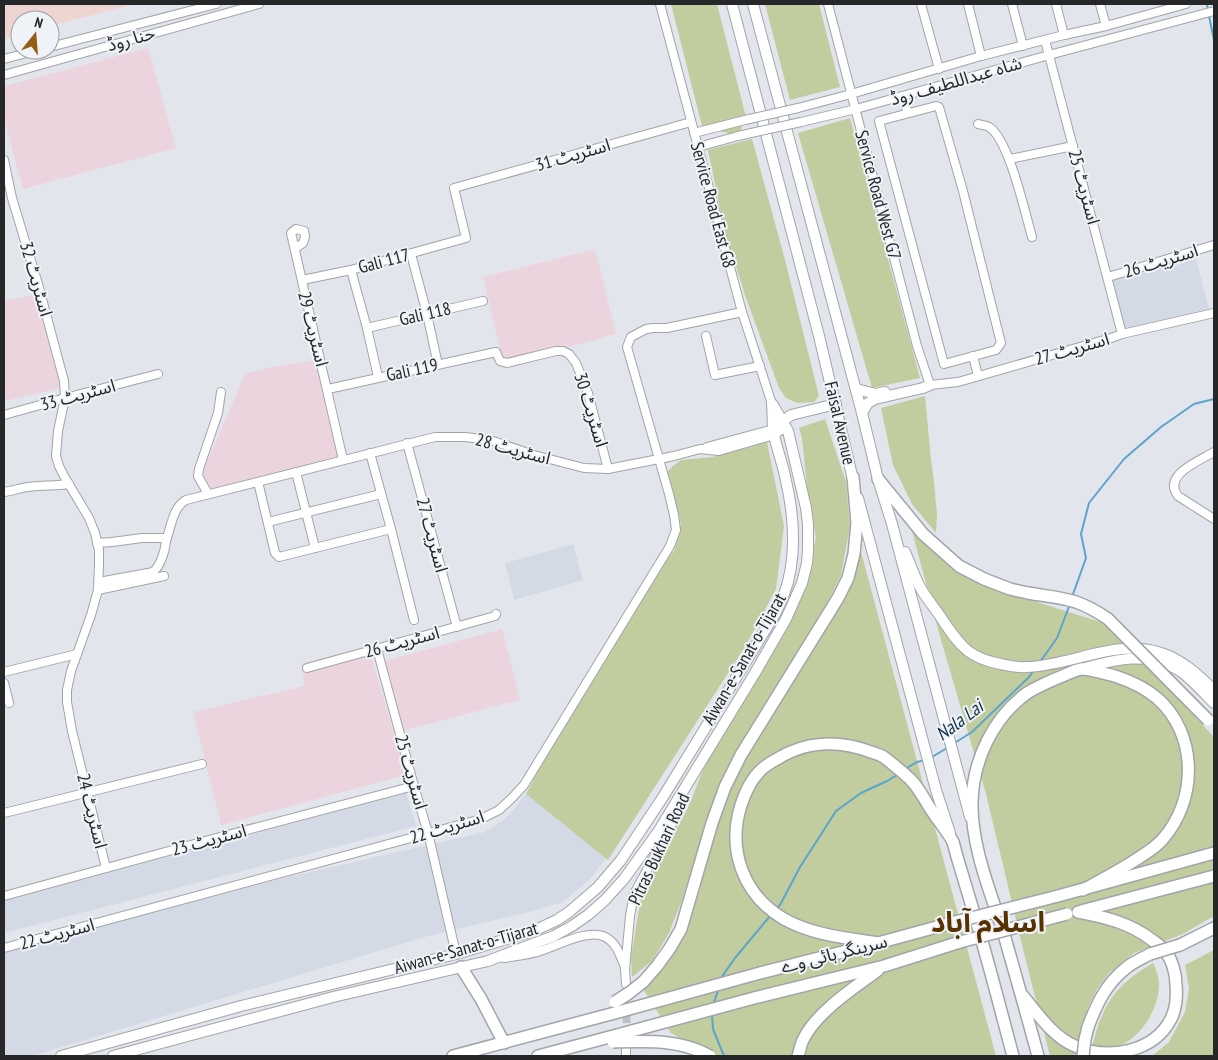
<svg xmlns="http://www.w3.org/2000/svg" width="1218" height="1060" font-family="'PT Sans Narrow','Noto Sans Arabic',sans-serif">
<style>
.built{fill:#d3dae6}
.education{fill:#ecd4de}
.medical{fill:#efd5d1}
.green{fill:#c1cd9e}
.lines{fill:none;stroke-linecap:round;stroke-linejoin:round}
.stream{stroke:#5ba4cb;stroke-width:2}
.minor-tunnel{stroke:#bcbfc4;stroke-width:8;stroke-dasharray:8 4;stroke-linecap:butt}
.minor-casing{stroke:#a1a4a9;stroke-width:10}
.major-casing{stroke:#a1a4a9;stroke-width:12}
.highway-casing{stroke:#a1a4a9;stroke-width:14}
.minor{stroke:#fff;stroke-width:8}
.major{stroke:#fff;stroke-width:10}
.highway{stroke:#fff;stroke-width:11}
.minor-bridge-casing{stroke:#a1a4a9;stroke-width:10;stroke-linecap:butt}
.highway-bridge-casing{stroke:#a1a4a9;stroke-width:14;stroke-linecap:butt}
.minor-bridge{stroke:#fff;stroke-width:8}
.highway-bridge{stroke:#fff;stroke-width:11}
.labels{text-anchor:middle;stroke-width:4;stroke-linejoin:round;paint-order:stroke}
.street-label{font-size:18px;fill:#252728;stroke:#eff3f8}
.water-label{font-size:19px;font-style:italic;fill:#0f3142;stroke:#eff3f8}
.town-label{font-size:28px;font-weight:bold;fill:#573200;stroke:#eff3f8}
</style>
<rect width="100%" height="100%" fill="#e2e5eb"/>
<!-- built -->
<g class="built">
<polygon points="1195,254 1209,309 1124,329 1112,280"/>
<polygon points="573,544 583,580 514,600 505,563"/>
<polygon points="406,793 416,826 4,933 4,901"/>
<polygon points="526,794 606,858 591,878 563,902 521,914 428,936 32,1056 4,1056 4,952 280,879 485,832 503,820 513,811"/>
</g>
<!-- education -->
<g class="education">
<polygon points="148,48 176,148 23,189 4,118 4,86"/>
<polygon points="595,249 616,334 504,365 483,277"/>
<polygon points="37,294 60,379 60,388 4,401 4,301"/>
<polygon points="317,360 345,461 212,490 203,472 245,374 273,367"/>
<polygon points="502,629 520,700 401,731 381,662"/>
<polygon points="368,646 406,775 221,825 193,712 305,686 301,664"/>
</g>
<!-- medical -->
<polygon class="medical" points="4,4 135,4 50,26 50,20 20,20 20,35 5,39 4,34"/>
<!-- green -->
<g class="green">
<polygon points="671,4 717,4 746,117 738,136 702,126"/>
<polygon points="765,4 819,4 840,87 790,100"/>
<polygon points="850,118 920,378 872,388 798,133"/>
<polygon points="752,139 785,260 819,396 814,402 797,403 786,398 779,388 745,295 724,228 708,150"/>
<polygon points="925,396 931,460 934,482 937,515 936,533 912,504 893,465 881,408"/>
<polygon points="825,419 846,482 850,526 841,575 821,616 768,699 713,801 682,900 669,933 652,961 632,977 631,957 641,897 659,859 688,808 703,770 806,581 816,538 808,496 802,438 799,428"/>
<polygon points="767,442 784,526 776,589 746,645 608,860 526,794 545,757 651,578 674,551 681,524 668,475 668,471 673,466 681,460 712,457"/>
<polygon points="910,523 942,559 982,585 1107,624 1214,737 1214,916 1183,934 1134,953 1109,973 1097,989 1089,1005 1081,1027 1077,1056 1050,1056 1023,949 986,794 939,633"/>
<polygon points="860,548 996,1056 713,1056 671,1033 643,989 676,949 699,893 716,829 739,768 803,665 843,602 857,568"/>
<polygon points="1214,950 1214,1056 1152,1056 1169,1042 1185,1012 1189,988 1185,965"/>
<path d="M 1153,963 C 1156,969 1158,975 1159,982 C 1160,1005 1144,1034 1123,1044 C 1112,1048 1102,1048 1092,1047 C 1102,1005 1115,985 1153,963 Z"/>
</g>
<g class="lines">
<!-- stream -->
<g class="stream">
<polyline points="1207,4 1208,11"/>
<polyline points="1209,16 1214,40"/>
<polyline points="1072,597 1086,558 1081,534 1089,503 1124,459 1161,427 1194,404 1214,399"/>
<polyline points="1040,662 1057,638 1070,604"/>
<polyline points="953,744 972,732 1029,677 1034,670"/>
<polyline points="932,757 947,748"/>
<polyline points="905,769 917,762 925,760"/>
<polyline points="777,908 780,905 800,867 836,811 861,793 887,781 897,775"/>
<polyline points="721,979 723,975 735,958 770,916"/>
<polyline points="713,1005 719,988"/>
<polyline points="712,1014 713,1029 724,1056"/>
</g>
<!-- minor-tunnel -->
<polyline class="minor-tunnel" points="626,991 627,1035"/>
<!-- minor casing -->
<g class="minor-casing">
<g id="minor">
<polyline points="660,4 742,312 772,404"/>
<polyline points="828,4 917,346 930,385 958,382 1111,338 1122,334 1214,313"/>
<polyline points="921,4 939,69"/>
<polyline points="968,4 981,56"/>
<polyline points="1012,4 1023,46"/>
<polyline points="1056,4 1064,35"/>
<polyline points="1100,4 1106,26"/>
<polyline points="1045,40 1122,334"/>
<polyline points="50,47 216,4"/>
<polyline points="4,59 38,50"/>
<polyline points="4,75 259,4"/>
<polyline points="902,96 908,113"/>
<polygon points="936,106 939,107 963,191 1001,343 996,350 944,364 879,121"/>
<polyline points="798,108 851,94 981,56 1064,35 1106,26 1186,4"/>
<polyline points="801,122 856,109 1049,55 1214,11"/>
<path d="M 978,124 C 981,125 986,125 989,127 C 1009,139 1025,213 1032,237"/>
<polyline points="694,133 745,120"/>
<polyline points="698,147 738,136"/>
<polyline points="1010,159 1073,146"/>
<polyline points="4,160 12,198 38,284 64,381 65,398 58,431 56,456 59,466 64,476 89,518 95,533 99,550 99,564 98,590 91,615 71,671 67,690 67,702 72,731 106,868"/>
<polyline points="296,248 303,243 305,237 304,231 296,229 291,233 343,460"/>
<polyline points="411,254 427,314 438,365"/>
<polyline points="351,270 367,328 378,377"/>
<polyline points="1108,277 1214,245"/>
<polyline points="302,280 351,270 466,238 454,188 691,122"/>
<polyline points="367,328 483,301"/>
<polyline points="706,336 715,375 760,366"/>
<polyline points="973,356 978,376"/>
<polyline points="328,389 496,352 500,361 507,363 556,351 563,351 569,354 576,363 588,393 608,469"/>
<polyline points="4,415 65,398 158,374"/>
<polyline points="407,443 457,627"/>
<polyline points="707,447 774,429 783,421"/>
<path d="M 1214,452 C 1199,461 1162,475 1178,496 L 1214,519"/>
<polyline points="370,453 391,529 414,620"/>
<polyline points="296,472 315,548"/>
<polyline points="258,482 275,553 279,557 391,529"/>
<path d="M 4,492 C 12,491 20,488 28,487 C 42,485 55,486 69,484"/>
<polyline points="208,494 198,476 199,469 218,413 221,392"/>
<polyline points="268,522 381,494"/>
<path d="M 166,541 C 171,527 173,507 186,500 L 435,437 L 465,437 L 490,440 L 534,455 L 584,468 L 608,469 L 674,456 L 700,449 L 719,451 L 774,435 L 786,427"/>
<path d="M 97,543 L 112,542 L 142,538 L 164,538 L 166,541 C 165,551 161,565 153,572 L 99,582"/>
<polyline points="98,590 164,576"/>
<polyline points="377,649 414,786 428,833 456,954"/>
<polyline points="307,668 495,616 496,614"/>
<polyline points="4,672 77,654"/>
<polyline points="4,683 9,703"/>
<polyline points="4,813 202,764"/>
<polyline points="4,896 220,837 414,786"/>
<polyline points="4,948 481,819 499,810 512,798 524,785 670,546 676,530 674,515 669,494 627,347 631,337 646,329 653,328 667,328 742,312"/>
<path d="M 504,958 C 517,956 530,955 543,950 C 559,945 586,930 603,936 C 616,941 620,955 625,967"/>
<polyline points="626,984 625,969 630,916 634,894 673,822 682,799"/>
<polyline points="626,1056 626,1050"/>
</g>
</g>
<!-- major casing -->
<g class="major-casing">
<g id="major">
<polyline points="732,4 819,336 854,484"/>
<polyline points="753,4 862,413 878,479 892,524 970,817"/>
<polyline points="856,389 876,394 885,392"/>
<polyline points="862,413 868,403 875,399 923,388 930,385"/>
<polyline points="783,421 791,415 836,404"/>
<polyline points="858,498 936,790 950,833"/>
<path d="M 905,552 C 910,563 914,576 920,587 C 926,598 935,608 942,619 C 950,631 957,642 968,651 C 976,657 987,661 996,663 C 1006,665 1016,668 1026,667 C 1072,666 1115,638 1161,653 C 1183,660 1198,675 1214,690"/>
<path d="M 1081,669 C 1116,659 1150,650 1183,673 C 1194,682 1204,693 1214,703"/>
<path d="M 61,1056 L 241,1006 L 456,954 L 520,935 L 538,929 L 557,920 L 569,912 L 598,887 L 621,860 L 663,797 L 775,614 C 777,608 781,603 783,597 C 798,559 794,514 785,476 C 782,462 777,449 774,435 C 772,425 773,414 772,404"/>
<polyline points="113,1056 333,997 488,961 554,936 572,926 588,915 605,900 624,879 658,832 755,673 786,619 802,583 807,563 808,551 808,524 806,508 788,431 773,405"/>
</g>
</g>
<!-- highway casing -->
<g class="highway-casing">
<g id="highway">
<polyline points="878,479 923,534 959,566 984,579 1010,589 1028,593"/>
<polyline points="1058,896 1214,853"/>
<polyline points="1081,911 1214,876"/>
<path d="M 878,943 C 847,938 812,935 784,919 C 743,895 727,850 741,805 C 745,793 750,781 759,772 C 764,766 770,763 777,759 C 806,741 839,740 871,752 C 874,753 878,754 882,756 C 887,759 906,775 911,780 C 920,789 926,803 934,814 C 940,823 948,832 953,842 C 955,848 956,854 958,860 C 962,873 966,887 970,900 C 986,952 999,1004 1013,1056"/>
<polyline points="1180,945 1214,928"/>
<polyline points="461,967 481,999 504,1043"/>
<polyline points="760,973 878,943 955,922"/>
<polyline points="643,982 657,966 670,948 681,929 712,823 725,787 741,755 838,598 848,578 854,554 857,523 853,477"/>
<path d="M 1023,996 C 1038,1014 1053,1037 1075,1046 C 1108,1060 1153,1053 1171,1019 C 1176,1009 1177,996 1176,985 C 1176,973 1172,959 1164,950 C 1161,946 1156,943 1152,940 C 1130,923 1105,917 1078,912"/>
<polyline points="754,998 884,966 960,942"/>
<path d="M 1088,1027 C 1097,1003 1106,984 1126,968 C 1133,962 1143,958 1150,954"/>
<polyline points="453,1056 611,1014"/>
<polyline points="538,1056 617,1035"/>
<path d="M 798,1056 C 800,1050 801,1043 804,1038 C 818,1011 854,988 878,970"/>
<path d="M 1038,1056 C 1027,1015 1015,973 1003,931 C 990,891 971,845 972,802 C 973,760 993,718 1027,693 C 1035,688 1046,683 1055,679 C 1062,677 1074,670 1081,669 C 1089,669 1107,674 1115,676 C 1130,681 1145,688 1157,698 C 1198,734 1198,800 1162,840 C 1155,848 1146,853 1137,859 C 1120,870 1101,880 1083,890"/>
</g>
</g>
<!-- minor -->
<use href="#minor" class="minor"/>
<!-- major -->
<use href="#major" class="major"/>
<!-- highway -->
<use href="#highway" class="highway"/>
<!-- minor-bridge casing -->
<g class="minor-bridge-casing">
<g id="minor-bridge">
<polyline points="745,120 798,108"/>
<polyline points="738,136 801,122"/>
</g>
</g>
<!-- highway-bridge casing -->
<g class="highway-bridge-casing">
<g id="highway-bridge">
<path d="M 1028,593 C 1044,596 1060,597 1076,602 C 1087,606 1098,612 1108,619 L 1208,720"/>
<polyline points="955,922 1058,896"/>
<polyline points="960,942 1067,914"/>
<polyline points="1150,954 1180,945"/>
<polyline points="615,1002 629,993 643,982"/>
<polyline points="611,1014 760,973"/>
<polyline points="617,1035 754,998"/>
<path d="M 613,1042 C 646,1041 680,1039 710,1056"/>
<polyline points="1083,1056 1085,1039 1088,1027"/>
</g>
</g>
<!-- minor-bridge -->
<use href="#minor-bridge" class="minor-bridge"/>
<!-- highway-bridge -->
<use href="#highway-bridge" class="highway-bridge"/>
</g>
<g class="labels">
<!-- street labels -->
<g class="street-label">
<text transform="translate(131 39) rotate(-16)" y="6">حنا روڈ</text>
<text transform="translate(956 81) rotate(-16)" y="6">شاہ عبداللطیف روڈ</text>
<text transform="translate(573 155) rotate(-16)" y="6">اسٹریٹ 31</text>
<text transform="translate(1084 187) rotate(75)" y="6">اسٹریٹ 25</text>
<text transform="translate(878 195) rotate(75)" y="6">Service Road West G7</text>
<text transform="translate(713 205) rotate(75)" y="6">Service Road East G8</text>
<text transform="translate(384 261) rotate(-15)" y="6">Gali 117</text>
<text transform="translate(1161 261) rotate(-17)" y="6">اسٹریٹ 26</text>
<text transform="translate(36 279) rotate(74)" y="6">اسٹریٹ 32</text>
<text transform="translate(425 314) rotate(-13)" y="6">Gali 118</text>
<text transform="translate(313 329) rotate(76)" y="6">اسٹریٹ 29</text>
<text transform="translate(1072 349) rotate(-16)" y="6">اسٹریٹ 27</text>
<text transform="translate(412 370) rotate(-12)" y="6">Gali 119</text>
<text transform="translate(78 395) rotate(-15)" y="6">اسٹریٹ 33</text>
<text transform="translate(591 410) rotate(73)" y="6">اسٹریٹ 30</text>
<text transform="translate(840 423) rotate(77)" y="6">Faisal Avenue</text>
<text transform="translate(513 449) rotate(15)" y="6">اسٹریٹ 28</text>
<text transform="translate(432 535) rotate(75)" y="6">اسٹریٹ 27</text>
<text transform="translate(402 642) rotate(-15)" y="6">اسٹریٹ 26</text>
<text transform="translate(744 659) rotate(-60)" y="6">Aiwan-e-Sanat-o-Tijarat</text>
<text transform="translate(411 772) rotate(74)" y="6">اسٹریٹ 25</text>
<text transform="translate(92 811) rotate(76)" y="6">اسٹریٹ 24</text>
<text transform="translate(447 827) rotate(-17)" y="6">اسٹریٹ 22</text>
<text transform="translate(209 840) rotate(-15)" y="6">اسٹریٹ 23</text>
<text transform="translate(659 849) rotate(-65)" y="6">Pitras Bukhari Road</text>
<text transform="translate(57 934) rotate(-15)" y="6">اسٹریٹ 22</text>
<text transform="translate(466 948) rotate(-16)" y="6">Aiwan-e-Sanat-o-Tijarat</text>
<text transform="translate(834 954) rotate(-14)" y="6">سرینگر ہائی وے</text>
</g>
<!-- water labels -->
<g class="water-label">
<text transform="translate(959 720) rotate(-37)" y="7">Nala Lai</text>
</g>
<!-- town labels -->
<g class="town-label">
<text x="988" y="932">اسلام آباد</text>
</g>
</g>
<!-- border -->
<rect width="1218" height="1060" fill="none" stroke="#252728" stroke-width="10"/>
<!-- north arrow -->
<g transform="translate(35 35) rotate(17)"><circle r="24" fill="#eff3f8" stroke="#9ea1a5"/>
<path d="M0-4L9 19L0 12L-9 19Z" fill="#945e16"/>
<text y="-8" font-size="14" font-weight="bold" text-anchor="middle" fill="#252728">N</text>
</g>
</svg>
